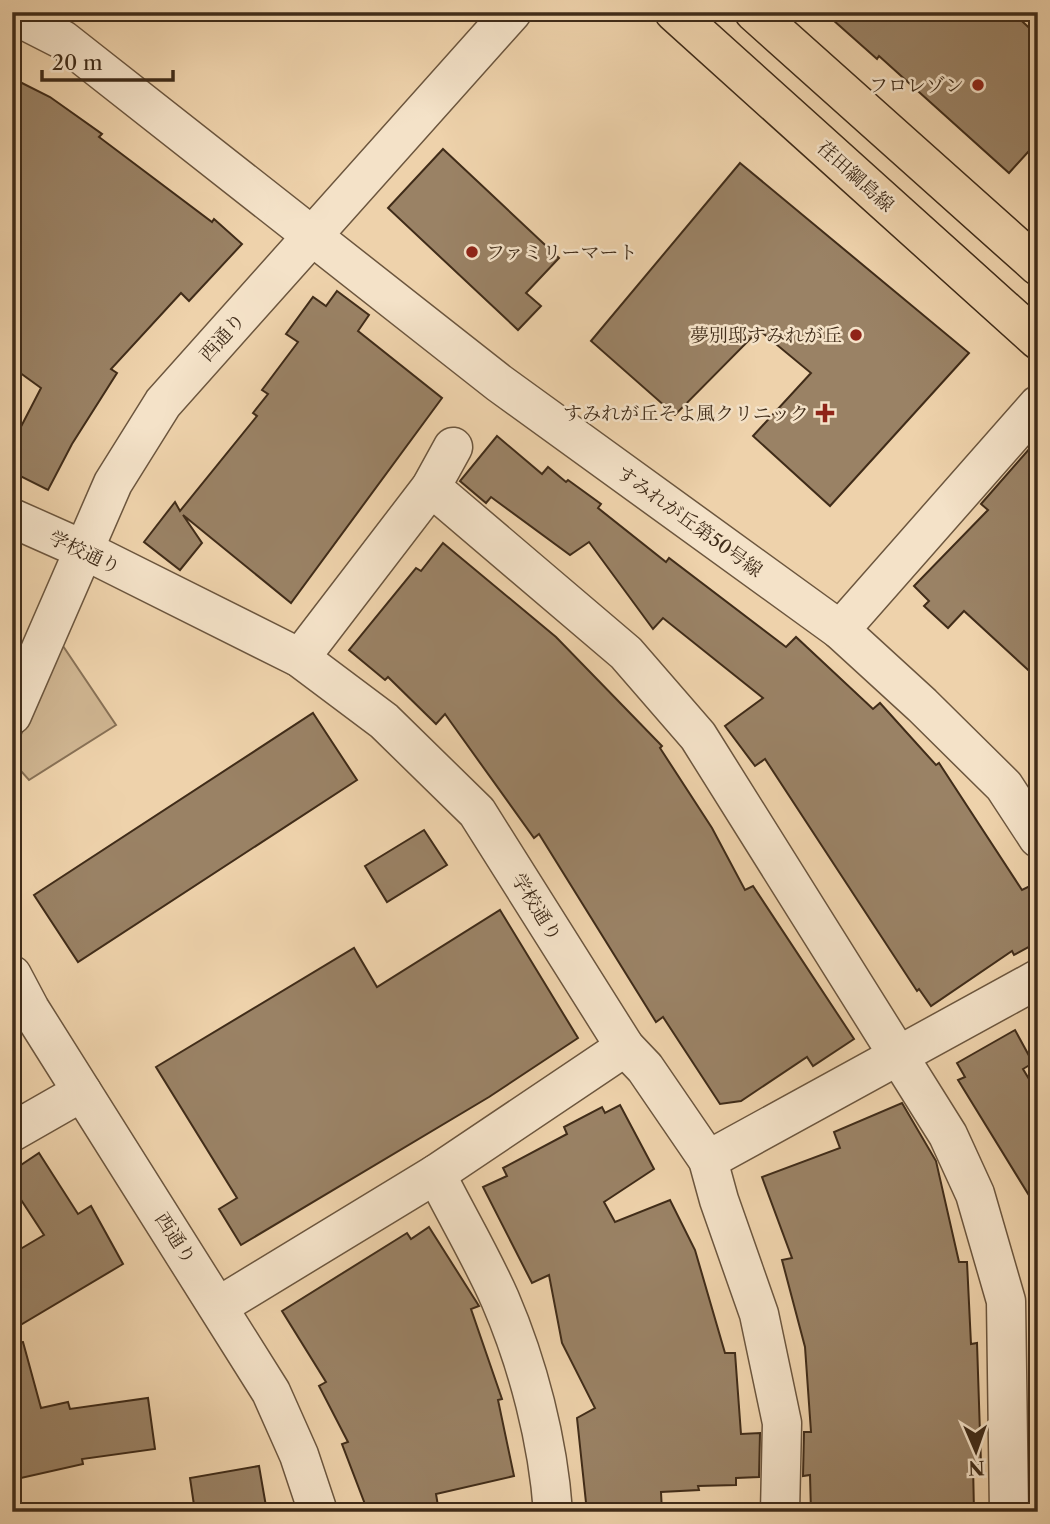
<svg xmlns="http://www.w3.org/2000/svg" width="1050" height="1524" font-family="'Libre Caslon Text','Noto Serif JP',serif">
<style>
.green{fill:#d0b692;stroke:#887156;stroke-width:2}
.building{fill:#9a8265;stroke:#402c19;stroke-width:2}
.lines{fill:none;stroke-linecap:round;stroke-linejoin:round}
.minor-casing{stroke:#6c563e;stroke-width:41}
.major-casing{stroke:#402c19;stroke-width:41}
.minor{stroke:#f4e2c8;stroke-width:38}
.major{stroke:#eed2ab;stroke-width:38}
.poi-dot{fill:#8f2418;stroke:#f4e2c8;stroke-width:2.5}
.labels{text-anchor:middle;stroke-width:5;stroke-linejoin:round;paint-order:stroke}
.poi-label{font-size:19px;fill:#402c19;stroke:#f4e2c8;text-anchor:end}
.street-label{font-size:19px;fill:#402c19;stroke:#f4e2c8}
</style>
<rect width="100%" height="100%" fill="#eed2ab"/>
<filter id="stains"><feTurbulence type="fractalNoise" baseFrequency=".00286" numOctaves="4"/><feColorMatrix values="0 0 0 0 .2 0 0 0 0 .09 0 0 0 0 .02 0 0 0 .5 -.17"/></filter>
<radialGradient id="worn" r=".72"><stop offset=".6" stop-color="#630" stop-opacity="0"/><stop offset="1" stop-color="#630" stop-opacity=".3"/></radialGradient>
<!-- green -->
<polygon class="green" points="61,643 116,725 29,780 12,761 12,755"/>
<!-- building -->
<g class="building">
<polygon points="824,12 1012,12 1038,36 1038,141 1009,173 879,56 877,59"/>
<polygon points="12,78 50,97 102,134 99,137 212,222 214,219 242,244 189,301 181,293 111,369 117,373 72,444 48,490 12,472 12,444 41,388 12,367"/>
<polygon points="443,149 559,258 526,293 541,306 518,330 388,208"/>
<polygon points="740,163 969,353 830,506 753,436 811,373 759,330 675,415 591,341"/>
<polygon points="337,291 369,315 358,331 442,398 291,603 183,515 202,543 180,570 144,542 175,502 180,511 257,416 253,413 268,394 262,390 298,342 286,334 313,297 326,306"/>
<polygon points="497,436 542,474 548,467 566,482 568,480 601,504 598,508 666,562 669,558 786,647 796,637 873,709 880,703 936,765 939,763 1022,890 1038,882 1038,942 1014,955 1012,951 931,1006 919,989 917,991 765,759 755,766 725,726 763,698 663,618 653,629 589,542 570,555 491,497 486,503 460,481"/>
<polygon points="1038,439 1038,679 964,611 948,628 924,606 929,601 914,586 988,510 981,504"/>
<polygon points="443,543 556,637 662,746 660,748 712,828 745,890 753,886 854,1039 813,1066 807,1057 741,1101 720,1104 663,1017 656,1022 539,834 534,838 445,714 436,724 388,677 385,680 349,650 416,568 421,571"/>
<polygon points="313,713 357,780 78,962 34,895"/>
<polygon points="424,830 447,865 387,902 365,866"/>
<polygon points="500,910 578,1038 489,1097 241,1245 219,1209 237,1198 156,1067 354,948 377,987"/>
<polygon points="1015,1030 1033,1063 1023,1069 1038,1094 1038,1210 958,1080 965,1077 957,1063"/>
<polygon points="902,1103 936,1161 959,1262 967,1262 971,1344 977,1343 981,1464 973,1464 974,1512 811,1512 810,1475 803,1476 804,1432 811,1432 805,1347 782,1260 792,1258 762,1177 840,1148 834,1132"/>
<polygon points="620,1105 654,1169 604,1202 615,1222 670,1200 695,1250 725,1353 735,1353 741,1434 760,1433 759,1477 736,1478 736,1485 698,1486 699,1490 661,1492 662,1512 587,1512 577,1418 595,1408 562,1343 549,1275 532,1283 483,1187 507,1176 503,1168 567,1134 564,1127 602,1107 605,1113"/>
<polygon points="39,1153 78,1214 91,1206 123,1264 12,1330 12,1254 44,1235 12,1186 12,1171"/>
<polygon points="429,1227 479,1306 471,1309 502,1399 498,1400 514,1476 436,1494 439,1512 368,1512 342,1444 348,1442 319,1386 326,1382 282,1311 407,1233 411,1239"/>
<polygon points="23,1342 41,1408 68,1402 70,1409 148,1398 155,1449 82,1459 83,1464 12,1480 12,1343"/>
<polygon points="259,1466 267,1512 195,1512 190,1478"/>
</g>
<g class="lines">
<!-- minor casing -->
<g class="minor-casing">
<g id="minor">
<polyline points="12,14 63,40 499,383 840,630 922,705 1004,786 1038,838"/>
<polyline points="431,487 626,653 698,736 948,1135 975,1194 1006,1301 1009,1512"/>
<polyline points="12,518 84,550 300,658 384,721 477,812 625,1047 645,1068 708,1160 719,1200 759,1314 782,1423 780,1512"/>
<polyline points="840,630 1038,405"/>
<polyline points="300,658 431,487 453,447"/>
<polyline points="12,715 113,483 163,403 512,12"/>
<polyline points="12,975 30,1009 271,1392 299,1455 318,1512"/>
<polyline points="12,1132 82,1092"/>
<polyline points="708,1160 1038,979"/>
<path d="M 436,1174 C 457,1216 481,1256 500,1299 C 528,1364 548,1441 553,1512"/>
<polyline points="219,1306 436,1174 625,1047"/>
</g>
</g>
<!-- major casing -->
<g class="major-casing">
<g id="major">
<polyline points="674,12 1038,340"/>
<polyline points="754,12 1038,266"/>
</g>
</g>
<!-- minor -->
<use href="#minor" class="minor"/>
<!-- major -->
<use href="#major" class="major"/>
</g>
<!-- markers -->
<g class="poi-dot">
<circle cx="978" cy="85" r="7"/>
<circle cx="472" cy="252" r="7"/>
<circle cx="856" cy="335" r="7"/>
<path d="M821.5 402.5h7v7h7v7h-7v7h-7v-7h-7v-7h7z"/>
</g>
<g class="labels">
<!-- poi labels -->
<g class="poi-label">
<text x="964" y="92">フロレゾン</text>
<text x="486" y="259" text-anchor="start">ファミリーマート</text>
<text x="842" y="342">夢別邸すみれが丘</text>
<text x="809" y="420">すみれが丘そよ風クリニック</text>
</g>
<!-- street labels -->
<g class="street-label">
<text transform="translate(856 176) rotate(42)" y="7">荏田綱島線</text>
<text transform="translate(222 337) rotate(-48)" y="7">西通り</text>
<text transform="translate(690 521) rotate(36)" y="7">すみれが丘第50号線</text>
<text transform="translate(85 552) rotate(25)" y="7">学校通り</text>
<text transform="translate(537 907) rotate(58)" y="7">学校通り</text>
<text transform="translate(176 1238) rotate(57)" y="7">西通り</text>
</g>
</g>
<!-- margin -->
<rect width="1050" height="1524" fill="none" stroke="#eed2ab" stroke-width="42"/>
<rect x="14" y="14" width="1022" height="1496" fill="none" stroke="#402c19" stroke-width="3.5"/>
<rect x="21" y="21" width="1008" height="1482" fill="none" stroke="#402c19" stroke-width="2"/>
<!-- north arrow -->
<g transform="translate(976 1451) rotate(178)" stroke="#f4e2c8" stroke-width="5" paint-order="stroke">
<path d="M0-5L12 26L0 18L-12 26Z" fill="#402c19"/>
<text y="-10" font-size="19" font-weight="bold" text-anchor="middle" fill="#402c19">N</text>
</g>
<!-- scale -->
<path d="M42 70v10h131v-10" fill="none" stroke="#402c19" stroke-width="3.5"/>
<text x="52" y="70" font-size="21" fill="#402c19" stroke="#f4e2c8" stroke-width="5" paint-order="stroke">20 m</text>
<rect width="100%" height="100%" filter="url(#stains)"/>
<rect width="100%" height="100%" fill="url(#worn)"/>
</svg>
